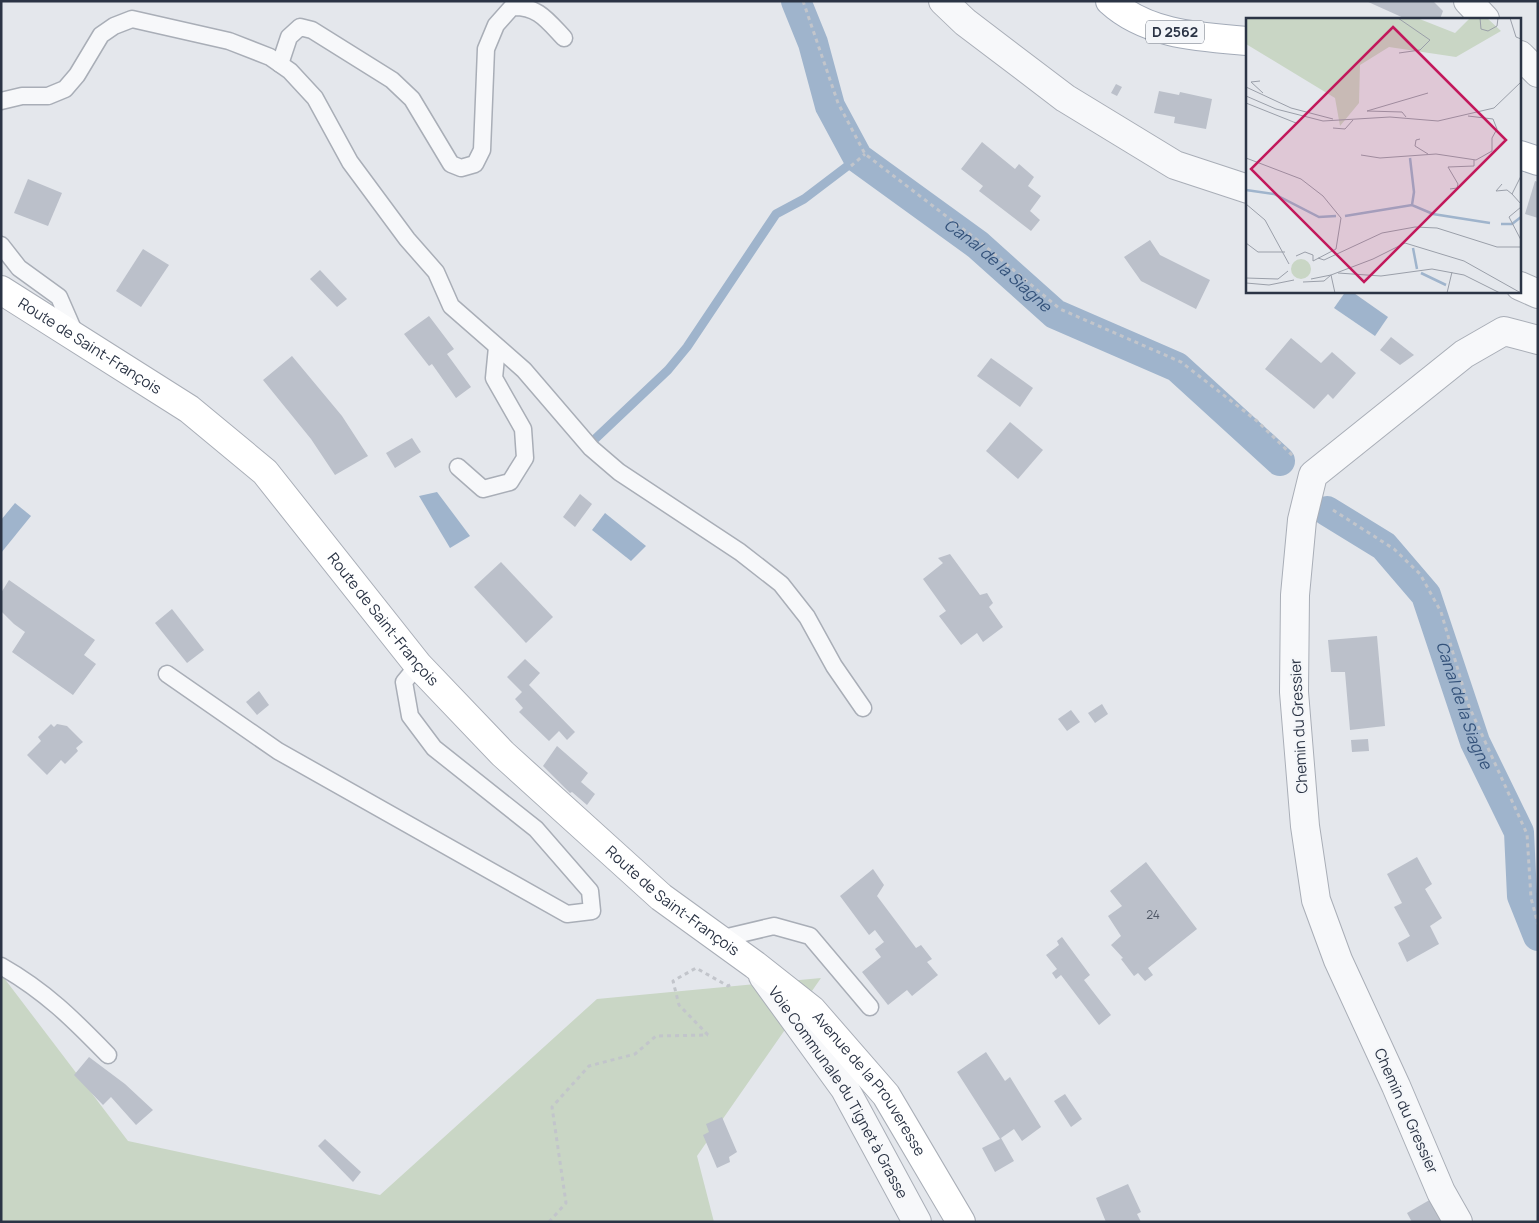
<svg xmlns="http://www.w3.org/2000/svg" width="1539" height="1223" font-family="Manrope,sans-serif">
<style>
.green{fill:#c9d6c5}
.water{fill:#9fb4cc}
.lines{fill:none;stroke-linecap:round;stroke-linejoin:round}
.stream{stroke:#9fb4cc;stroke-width:9}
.canal{stroke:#9fb4cc;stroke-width:30}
.building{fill:#bbc0ca}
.lane-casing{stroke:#a9aeb7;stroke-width:19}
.street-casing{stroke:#a9aeb7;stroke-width:30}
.secondary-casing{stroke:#a9aeb7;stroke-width:30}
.primary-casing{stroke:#a3abb8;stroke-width:30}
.path{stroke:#c2c5cb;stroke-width:3;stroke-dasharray:4 4;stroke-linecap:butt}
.lane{stroke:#f7f8fa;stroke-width:16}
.street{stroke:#f7f8fa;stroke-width:28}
.secondary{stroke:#fff;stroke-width:28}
.primary{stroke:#fff;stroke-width:28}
.labels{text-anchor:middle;stroke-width:4;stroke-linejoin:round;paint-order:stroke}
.number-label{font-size:12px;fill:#4f5766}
.shield{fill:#f4f6f9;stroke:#676e7b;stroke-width:1}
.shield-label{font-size:14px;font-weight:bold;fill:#2b3445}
.street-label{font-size:15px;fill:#2b3445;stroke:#f4f6f9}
.water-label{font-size:16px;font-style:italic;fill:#34527a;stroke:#f4f6f9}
.inset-river{fill:none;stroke:#9fb4cc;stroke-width:2.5}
.inset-road{fill:none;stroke:#9a9fa9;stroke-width:1}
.view{fill:#c2185b;fill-opacity:0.15;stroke:#c2185b;stroke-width:2.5}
.inset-edge{fill:none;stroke:#2b3445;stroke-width:2.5}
</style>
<rect width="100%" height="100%" fill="#e4e7ec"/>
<!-- green -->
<polygon class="green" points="1,974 128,1141 380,1195 597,999 821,978 697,1156 714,1222 1,1222"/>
<!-- water -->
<g class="water">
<polygon points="1346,291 1351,291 1388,317 1375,336 1334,308"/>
<polygon points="437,492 470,536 450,548 419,496"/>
<polygon points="15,503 31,516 1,553 1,520"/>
<polygon points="605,513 646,546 631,561 592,530"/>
</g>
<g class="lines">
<!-- stream -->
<polyline class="stream" points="595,439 668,370 687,347 776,214 804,199 858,158"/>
<!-- canal -->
<g class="canal">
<path id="s1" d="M 796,1 L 813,43 L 830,106 L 858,158 L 978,245 L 1055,314 L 1177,367 L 1280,461"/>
<path id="s2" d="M 1327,511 L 1384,546 L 1426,595 L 1475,742 L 1519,832 L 1522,896 L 1538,936"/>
</g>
</g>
<!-- building -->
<g class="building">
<polygon points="1366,1 1433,1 1443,11 1440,19 1406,19"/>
<polygon points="1116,84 1122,87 1117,96 1111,93"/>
<polygon points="1159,91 1179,95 1180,92 1212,99 1206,129 1174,123 1175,117 1154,113"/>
<polygon points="982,142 1015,169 1019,164 1034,177 1028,186 1041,196 1030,211 1040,220 1031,231 979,191 983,186 961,169"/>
<polygon points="28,179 62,193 48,226 14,213"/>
<polygon points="1535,181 1538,182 1538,218 1525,214"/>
<polygon points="1150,240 1160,255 1210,280 1196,309 1141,281 1124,257"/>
<polygon points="143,249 169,265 141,307 116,291"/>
<polygon points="320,270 347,299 337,307 310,279"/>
<polygon points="429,316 454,349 447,354 471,387 456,398 432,364 429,366 404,334"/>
<polygon points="1391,337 1414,355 1400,365 1380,350"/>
<polygon points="1291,338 1321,363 1332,352 1356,373 1333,399 1328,394 1314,409 1265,369"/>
<polygon points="292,356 342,416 368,456 335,475 311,439 263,380"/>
<polygon points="991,358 1033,388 1020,407 977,376"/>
<polygon points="1010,422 1043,450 1018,479 986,451"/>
<polygon points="412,438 421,452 395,468 386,453"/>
<polygon points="580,494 592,504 575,527 563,517"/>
<polygon points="950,554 980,595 987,593 993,603 989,607 1003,627 983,642 977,633 961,645 939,616 946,611 923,579 943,563 938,558"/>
<polygon points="501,562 553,617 526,643 474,587"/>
<polygon points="9,580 95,640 84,655 96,664 73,695 12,652 25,632 14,624 1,611 1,593"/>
<polygon points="172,609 204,650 187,663 155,623"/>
<polygon points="1377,636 1385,726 1350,730 1345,672 1331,672 1328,640"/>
<polygon points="525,659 540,673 529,685 575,732 567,740 559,731 549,741 519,712 523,708 515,699 522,692 507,677"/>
<polygon points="259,691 269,705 257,715 246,702"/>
<polygon points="1102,704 1108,714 1095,723 1088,713"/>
<polygon points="1071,710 1080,722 1067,731 1058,719"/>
<polygon points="51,724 54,727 57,724 67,726 83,742 76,748 78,751 65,764 61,760 47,775 27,755 41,741 38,737"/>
<polygon points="1368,739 1369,751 1352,752 1351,740"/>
<polygon points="557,746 588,773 581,782 595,794 587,805 572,792 570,793 543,766"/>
<polygon points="1417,857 1432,884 1425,889 1442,918 1430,926 1439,944 1407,962 1398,943 1410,936 1394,907 1402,903 1387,874"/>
<polygon points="1146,862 1197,929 1148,968 1153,975 1145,981 1138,973 1134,976 1121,959 1123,958 1111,945 1121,936 1108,916 1122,906 1110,891"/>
<polygon points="873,869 884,885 877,896 916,948 921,945 932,959 927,962 938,975 912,996 907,990 888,1005 862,972 881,957 875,949 884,942 875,930 869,935 840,896"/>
<polygon points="1062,937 1090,975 1084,980 1111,1015 1099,1025 1061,975 1056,979 1052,973 1057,969 1046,955 1059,945 1057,941"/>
<polygon points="986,1052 1005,1081 1010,1077 1041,1127 1022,1141 1014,1129 1001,1138 1014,1161 995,1172 982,1148 1000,1139 957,1072"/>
<polygon points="89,1057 125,1084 153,1110 136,1125 111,1097 103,1105 74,1075"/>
<polygon points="1065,1094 1082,1119 1071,1127 1054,1101"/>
<polygon points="722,1117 737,1152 729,1157 730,1162 717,1168 703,1135 709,1132 706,1124"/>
<polygon points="325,1139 361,1172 353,1182 318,1146"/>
<polygon points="1128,1184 1141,1212 1137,1214 1141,1222 1106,1222 1096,1198"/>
<polygon points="1433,1198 1443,1222 1412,1222 1407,1213"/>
</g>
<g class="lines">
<!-- lane casing -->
<g class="lane-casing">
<g id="lane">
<path d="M 280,64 L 289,37 L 300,27 L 312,30 L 392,80 L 412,99 L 451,164 L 461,168 L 475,164 L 482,150 L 486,49 L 496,25 L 512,7 C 538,6 547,20 564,38"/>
<polyline points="1,101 22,96 48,96 65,89 77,75 101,35 114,26 132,19 229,41 270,57 290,71 315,98 350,162 407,239 436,272 451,306 524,370 591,448 619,472 740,552 781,584 807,617 834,666 863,708"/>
<polyline points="1,245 19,268 59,297 76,336"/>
<polyline points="458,467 483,489 510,482 525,458 523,429 494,378 497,347"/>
<polyline points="167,674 278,751 567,914 592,911 590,891 536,829 434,748 410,716 404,682 418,665"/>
<polyline points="719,939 774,926 810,936 870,1007"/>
<path d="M 1,966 C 45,991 73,1019 108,1055"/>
</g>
</g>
<!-- street casing -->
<g class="street-casing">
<g id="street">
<polyline points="943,1 965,22 1065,98 1175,165 1248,189"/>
<polyline points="1468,1 1485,19"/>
<polyline points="1520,55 1538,73"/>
<polyline points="1520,286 1538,294"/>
<path id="s3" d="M 763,976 L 845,1089 L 917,1222"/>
<polyline points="1458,1222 1441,1192 1396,1086 1338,960 1316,900 1305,826 1294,692 1295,595 1302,520 1313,475 1464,354 1504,331 1538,340"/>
</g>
</g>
<!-- secondary casing -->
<g class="secondary-casing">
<g id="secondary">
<path id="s4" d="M 1,290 L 189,409 L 265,472 L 418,665 L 503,754 L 661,897 L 755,965 L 812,1010 L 886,1095 L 961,1222"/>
</g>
</g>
<!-- primary casing -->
<g class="primary-casing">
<g id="primary">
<path d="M 1110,1 C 1147,35 1200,37 1248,41"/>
<polyline points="1520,155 1538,161"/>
</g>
</g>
<!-- path -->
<g class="path">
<polyline points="803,1 838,103 865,154 980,242 1060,309 1181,362 1257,421 1294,457"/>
<polyline points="851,166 865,154"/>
<polyline points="1333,510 1394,549 1420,574 1441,612 1468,704 1527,834 1531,898 1538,924"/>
<polyline points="708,1035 679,1005 673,981 696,968 728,986 732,984"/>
<polyline points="549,1222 566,1203 552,1107 589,1066 635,1054 656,1036 708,1035"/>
</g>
<!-- lane -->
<use href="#lane" class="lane"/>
<!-- street -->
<use href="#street" class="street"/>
<!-- secondary -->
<use href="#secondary" class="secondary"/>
<!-- primary -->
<use href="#primary" class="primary"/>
</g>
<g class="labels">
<!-- number labels -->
<g class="number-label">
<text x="1153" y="919">24</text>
</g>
<!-- shield labels -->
<rect class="shield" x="1146" y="20.5" width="58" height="23" rx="4"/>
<g class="shield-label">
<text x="1175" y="37">D 2562</text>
</g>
<!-- street labels -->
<g class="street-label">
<text dy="5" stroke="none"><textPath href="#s4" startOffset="105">Route de Saint-François</textPath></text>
<text dy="5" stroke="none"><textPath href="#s4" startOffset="510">Route de Saint-François</textPath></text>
<text transform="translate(1299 726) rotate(-93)" y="5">Chemin du Gressier</text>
<text dy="5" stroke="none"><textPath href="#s4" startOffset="915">Route de Saint-François</textPath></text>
<text dy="5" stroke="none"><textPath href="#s4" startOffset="1186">Avenue de la Prouveresse</textPath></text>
<text dy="5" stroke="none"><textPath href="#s3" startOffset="139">Voie Communale du Tignet à Grasse</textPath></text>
<text transform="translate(1406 1111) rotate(66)" y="5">Chemin du Gressier</text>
</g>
<!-- water labels -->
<g class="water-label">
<text dy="6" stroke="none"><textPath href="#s1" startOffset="346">Canal de la Siagne</textPath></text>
<text dy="6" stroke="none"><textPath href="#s2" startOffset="248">Canal de la Siagne</textPath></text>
</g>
</g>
<!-- overview -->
<g transform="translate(1246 18)">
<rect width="275" height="275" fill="#e4e7ec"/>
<path d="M 0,0 L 171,0 L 209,15 L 224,0 L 241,0 L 255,13 L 210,39 L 143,29 L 114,47 L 113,85 L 94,108 L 89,80 L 0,26 ZM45 251a10 10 0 1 1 20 0a10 10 0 1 1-20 0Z" fill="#c9d6c5"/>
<path class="inset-river" d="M 164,140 L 168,174 L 166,187M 0,172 L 28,176 L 73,199 L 90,198M 99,198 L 166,187 L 187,196 L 244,205M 255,206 L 266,206 L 275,199M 167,230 L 171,251M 175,255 L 200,267"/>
<path class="inset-road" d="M 152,0 L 184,22 L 174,32 L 153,35M 234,0 L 235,11 L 242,13 L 251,8 L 252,0M 264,0 L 270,19 L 275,21M 14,63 L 5,64 L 17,75M 0,69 L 45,90 L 87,101M 0,78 L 30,91 L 77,103 L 144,99 L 192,103 L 248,90 L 275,64M 0,85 L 50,105M 160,99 L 156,94 L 121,93 L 182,75M 87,110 L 99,111 L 107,102M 174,121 L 170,122 L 169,128 L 182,136M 115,137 L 134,140 L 190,136 L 230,142 L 246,133 L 246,120 L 251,111 L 247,101 L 222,98M 0,140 L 55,161 L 77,178 L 95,200 L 90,231 L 67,243 L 67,237 L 59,234 L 50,238M 275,158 L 266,176 L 275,186M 256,166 L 250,173 L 261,172 L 266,176M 204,171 L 211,170 L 212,166 L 202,149 L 228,148 L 228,142M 0,186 L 19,202 L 43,246M 275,189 L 263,199 L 275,222M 0,225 L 12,234 L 39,234M 72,240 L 78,242 L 136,215 L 169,209 L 191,210 L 251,229 L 275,229M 92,255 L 135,258 L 186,251 L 218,257 L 254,275M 0,260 L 32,261 L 42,253M 65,261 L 85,257 L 127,241 L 159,225 L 218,243 L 275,275M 57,264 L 78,263 L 85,257 L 89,275M 0,265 L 23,267 L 48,262M 201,275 L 206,254"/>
<path class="view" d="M 147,9 L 260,122 L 118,264 L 5,151 Z"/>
<rect width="275" height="275" class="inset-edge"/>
</g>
<!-- border -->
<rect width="1539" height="1223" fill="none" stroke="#2b3445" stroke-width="5"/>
</svg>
